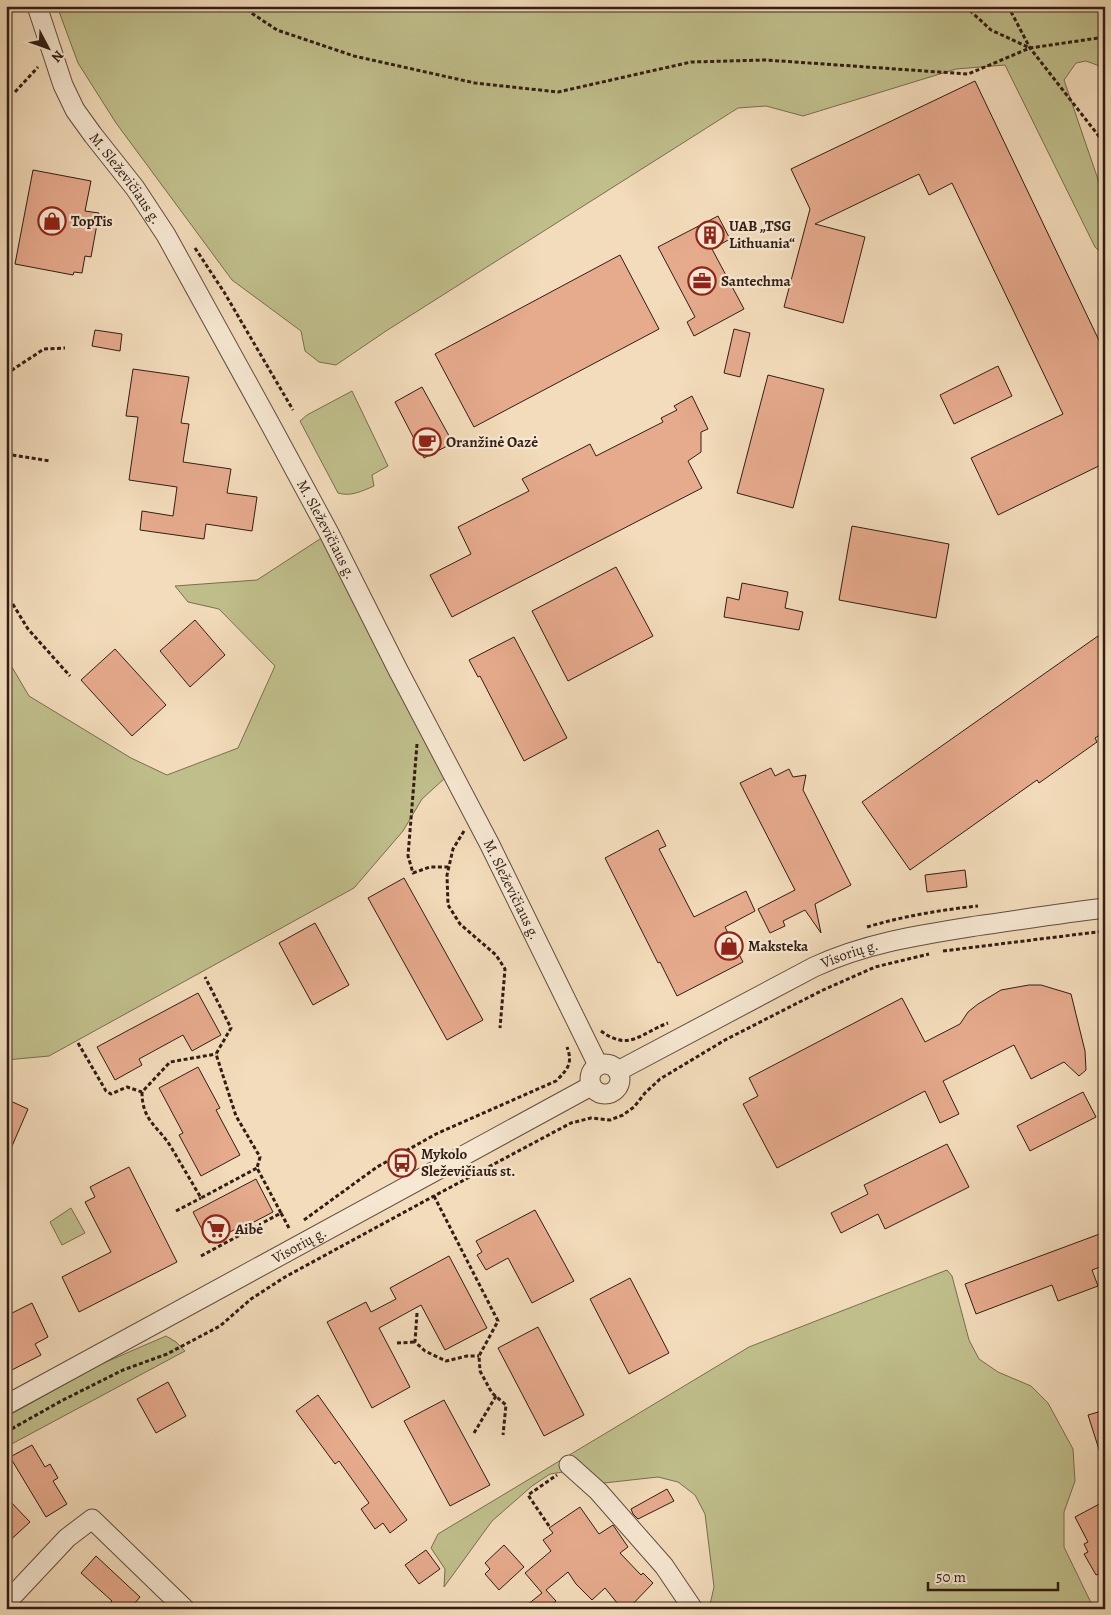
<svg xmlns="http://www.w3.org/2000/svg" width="1111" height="1615" font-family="Alegreya,serif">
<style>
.green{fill:#c0bf8c;stroke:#796e50}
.building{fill:#e6aa8d;stroke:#321d14}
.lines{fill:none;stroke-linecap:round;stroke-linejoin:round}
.minor-casing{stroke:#624d3e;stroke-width:21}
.path{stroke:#321d14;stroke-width:3;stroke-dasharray:4 2.5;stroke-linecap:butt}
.minor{stroke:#f7e8d3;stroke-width:19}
.labels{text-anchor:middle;stroke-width:4.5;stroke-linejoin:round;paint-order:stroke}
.street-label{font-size:15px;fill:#321d14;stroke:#f7e8d3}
.poi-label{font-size:15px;font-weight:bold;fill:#321d14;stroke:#f7e8d3;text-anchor:start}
</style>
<rect width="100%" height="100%" fill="#f3dcbb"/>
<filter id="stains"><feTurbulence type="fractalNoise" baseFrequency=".004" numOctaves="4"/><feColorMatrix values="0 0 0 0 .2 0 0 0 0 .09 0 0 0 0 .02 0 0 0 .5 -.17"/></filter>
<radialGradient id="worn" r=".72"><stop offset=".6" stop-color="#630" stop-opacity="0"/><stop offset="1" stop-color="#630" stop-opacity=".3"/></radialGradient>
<!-- green -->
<g class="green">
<polygon points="57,6 1105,6 1105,68 1086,61 1076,63 1064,80 1105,200 1105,256 1095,247 1005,65 956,69 803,116 766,106 738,108 386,331 336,365 319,362 305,351 301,331 232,280 116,123 78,63"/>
<path d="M 352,391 L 388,466 L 372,475 L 374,486 C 362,491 351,497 338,493 L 300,421 L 307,415 Z"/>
<polygon points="323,537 446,777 422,799 403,831 354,888 49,1056 6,1060 6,657 29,696 131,758 167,775 238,748 275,666 219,609 188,602 175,586 257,580"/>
<polygon points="71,1208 85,1233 62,1245 50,1222"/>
<polygon points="947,1270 952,1276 969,1340 979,1359 998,1372 1031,1386 1048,1403 1073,1449 1075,1481 1064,1512 1064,1547 1094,1609 709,1609 714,1587 705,1514 695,1495 678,1482 658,1477 595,1484 563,1472 550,1474 532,1486 492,1521 444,1587 445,1569 431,1548 438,1534 749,1347"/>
<polygon points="166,1336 176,1342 185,1351 6,1447 6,1417 99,1365"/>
</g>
<!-- building -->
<g class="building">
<polygon points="975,81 1105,353 1105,463 998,515 971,458 1063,414 952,183 929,195 919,174 815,224 865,237 843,323 784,307 810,209 791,169"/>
<polygon points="33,170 91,181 85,211 99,213 91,257 85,256 82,273 74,272 73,275 15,264"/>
<polygon points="718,216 730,239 712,249 744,309 694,336 687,322 695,317 658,247"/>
<polygon points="620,255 659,329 474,427 435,354"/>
<polygon points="734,329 750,333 740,377 724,373"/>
<polygon points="95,330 122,334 120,351 92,346"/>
<polygon points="998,366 1012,396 954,424 940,395"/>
<polygon points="133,369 189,377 181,423 189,424 183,462 231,469 227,493 257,497 252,531 206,524 204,539 140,530 142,511 173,516 177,487 129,480 138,417 126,416"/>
<polygon points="768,375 824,389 793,508 737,493"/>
<polygon points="422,387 453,443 424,458 395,402"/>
<polygon points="692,396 708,429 701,432 701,452 688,461 702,488 452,617 430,575 471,554 458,527 529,491 522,479 590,444 596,456 663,422 661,418 677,410 674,406"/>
<polygon points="852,526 949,544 936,618 839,600"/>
<polygon points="616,567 653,636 568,681 532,611"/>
<polygon points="742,583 788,592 785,608 803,612 799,630 724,617 727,597 739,600"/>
<polygon points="195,620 225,655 190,687 160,651"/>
<polygon points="1098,636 1105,646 1105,732 1095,738 1097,742 1039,783 1037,780 910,870 862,802"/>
<polygon points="514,637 567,738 524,761 480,676 478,677 469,660"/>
<polygon points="115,649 166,705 132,736 81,680"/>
<polygon points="771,768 775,776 789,769 793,777 806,775 803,790 851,885 815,904 821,933 805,910 783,921 785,926 770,933 758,909 795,890 740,783"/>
<polygon points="658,830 666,846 659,849 694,917 746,891 755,911 725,927 743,962 677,996 660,962 658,963 605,858"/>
<polygon points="965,870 967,887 927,892 925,875"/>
<polygon points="404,878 483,1020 447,1040 368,898"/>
<polygon points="315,923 349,985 313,1005 279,943"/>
<polygon points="1029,985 1041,985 1071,994 1085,1051 1086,1070 1079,1076 1064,1062 1031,1079 1014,1045 943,1081 959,1114 940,1123 925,1091 777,1168 743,1104 758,1096 749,1078 902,998 925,1042 960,1024 968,1012 978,1004 1001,990"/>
<polygon points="198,993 221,1035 192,1051 183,1035 139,1059 142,1065 115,1080 97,1047"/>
<polygon points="198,1067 220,1108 216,1110 240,1155 201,1176 179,1135 183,1133 159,1088"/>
<polygon points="1083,1092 1096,1117 1030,1151 1017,1126"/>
<polygon points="6,1099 28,1109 6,1160"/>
<polygon points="947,1144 969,1187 885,1229 878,1214 841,1233 831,1213 868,1194 864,1185"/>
<polygon points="129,1167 177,1262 79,1312 62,1277 111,1252 85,1202 95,1197 90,1187"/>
<polygon points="256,1179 273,1212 252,1223 251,1221 209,1243 193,1212"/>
<polygon points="535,1210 574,1281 532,1303 508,1258 486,1270 477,1255 482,1252 476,1241"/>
<polygon points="1105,1232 1105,1265 1092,1270 1098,1286 1058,1301 1052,1285 976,1314 965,1284"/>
<polygon points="449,1256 487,1328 445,1350 421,1305 379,1328 410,1387 372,1408 327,1322 366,1302 371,1312 396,1299 390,1288"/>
<polygon points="630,1278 669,1353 629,1374 590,1299"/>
<polygon points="32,1303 48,1337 35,1344 41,1355 6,1373 6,1316"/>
<polygon points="538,1327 584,1415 544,1436 498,1348"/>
<polygon points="168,1382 186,1416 156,1433 137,1399"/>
<polygon points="318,1395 407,1520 390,1533 383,1523 375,1529 361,1509 369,1503 339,1461 335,1464 296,1411"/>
<polygon points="444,1400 490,1485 450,1506 404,1421"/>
<polygon points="1105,1410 1105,1458 1102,1459 1088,1415"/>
<polygon points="32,1445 45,1467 50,1464 58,1478 53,1481 67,1504 46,1517 10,1457"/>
<polygon points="667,1489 674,1501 638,1519 633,1514 631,1509"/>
<polygon points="6,1497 30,1522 6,1544"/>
<polygon points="1105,1501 1105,1571 1096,1575 1084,1554 1088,1552 1084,1544 1088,1542 1075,1517"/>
<polygon points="580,1507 599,1534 613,1525 628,1547 620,1553 641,1575 643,1573 653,1583 628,1609 622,1609 605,1588 592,1600 576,1584 568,1572 546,1590 556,1601 547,1609 522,1609 542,1593 525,1573 551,1551 543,1540 553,1533 549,1528"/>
<polygon points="504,1545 524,1567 499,1590 485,1574 490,1569 485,1563"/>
<polygon points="426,1550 440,1569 419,1584 405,1565"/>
<polygon points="96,1556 140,1597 130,1609 105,1609 112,1601 81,1573"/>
</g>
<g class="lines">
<!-- minor casing -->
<g class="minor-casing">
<g id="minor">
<path id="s1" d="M 37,6 L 63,85 L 75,110 L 93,135 L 135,188 L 166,235 L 269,422 L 329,533 L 398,670 L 490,845 L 598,1065"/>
<circle cx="605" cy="1079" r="15"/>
<path id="s2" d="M 618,1071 L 814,967 C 866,943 919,935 976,926 C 1019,920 1062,913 1105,908"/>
<path id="s3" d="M 6,1405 L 591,1086"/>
<polyline points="569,1465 598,1491 664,1566 693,1609"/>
<polyline points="6,1603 67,1538 92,1519 185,1609"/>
</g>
</g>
<!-- path -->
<g class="path">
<polyline points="241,6 277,30 354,56 475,83 558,92 691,62 766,60 968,74 1030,48 1105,37"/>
<polyline points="965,6 991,30 1030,48"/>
<polyline points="1008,6 1030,48 1105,144"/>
<polyline points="15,92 38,67"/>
<polyline points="195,248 224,292 293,410"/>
<polyline points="6,374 44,349 65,348"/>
<polyline points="6,454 50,461"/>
<polyline points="6,593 28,629 70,676"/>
<polyline points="417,744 408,856 413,873 430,867 449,867"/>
<polyline points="464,831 453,849 447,875 448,905 460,924 496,955 505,969 500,1028"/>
<path d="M 867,927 C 904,916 940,910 978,906"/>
<polyline points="943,951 1105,931"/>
<path d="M 601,1031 C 629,1052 641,1033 668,1023"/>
<polyline points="78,1043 106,1091 111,1094 127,1087 142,1092 170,1062 216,1054"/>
<path d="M 142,1092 C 142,1121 158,1126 171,1147 C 181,1164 191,1181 201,1198 L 257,1168"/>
<polyline points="434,1196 498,1321 479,1356 480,1371 492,1393 506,1405 503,1435"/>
<polyline points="176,1211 201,1198"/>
<polyline points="281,1213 290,1230"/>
<path d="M 304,1220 L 377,1167 L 436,1134 L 556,1081 C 568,1069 573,1063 567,1047"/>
<polyline points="201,1256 281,1213 257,1168 260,1157 236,1116 216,1054 231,1028 205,977"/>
<polyline points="417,1313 415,1342 425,1351 446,1361 467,1356 479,1356"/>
<polyline points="397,1343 415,1342"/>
<polyline points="6,1432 63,1400 123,1370 167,1354 220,1326 251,1299 285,1277 434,1196 571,1123 591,1118 610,1120 623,1115 634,1107 645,1093 660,1079 725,1040 823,990 875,967 929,954"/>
<polyline points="474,1433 496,1396"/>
<polyline points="549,1526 528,1495 557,1475"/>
</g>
<!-- minor -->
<use href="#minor" class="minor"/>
</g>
<!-- icons -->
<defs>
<g id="shop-ring" transform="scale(1.4375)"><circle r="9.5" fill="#f7e8d3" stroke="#8f2418" stroke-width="1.5"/><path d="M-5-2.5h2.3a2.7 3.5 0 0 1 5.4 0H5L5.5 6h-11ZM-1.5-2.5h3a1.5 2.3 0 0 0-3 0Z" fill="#8f2418"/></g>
<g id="building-ring" transform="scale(1.4375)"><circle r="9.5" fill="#f7e8d3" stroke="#8f2418" stroke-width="1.5"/><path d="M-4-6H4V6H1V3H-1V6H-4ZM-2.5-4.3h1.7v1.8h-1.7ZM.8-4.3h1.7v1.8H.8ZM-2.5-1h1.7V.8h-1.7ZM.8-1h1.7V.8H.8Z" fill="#8f2418"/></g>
<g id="office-ring" transform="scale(1.4375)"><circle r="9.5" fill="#f7e8d3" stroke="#8f2418" stroke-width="1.5"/><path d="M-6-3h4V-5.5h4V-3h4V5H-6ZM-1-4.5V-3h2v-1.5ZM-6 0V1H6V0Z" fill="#8f2418"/></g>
<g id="cafe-ring" transform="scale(1.4375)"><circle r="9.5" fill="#f7e8d3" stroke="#8f2418" stroke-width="1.5"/><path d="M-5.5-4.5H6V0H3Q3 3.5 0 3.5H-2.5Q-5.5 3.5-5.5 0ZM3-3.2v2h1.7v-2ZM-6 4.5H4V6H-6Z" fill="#8f2418"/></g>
<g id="bus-ring" transform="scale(1.4375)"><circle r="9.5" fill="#f7e8d3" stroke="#8f2418" stroke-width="1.5"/><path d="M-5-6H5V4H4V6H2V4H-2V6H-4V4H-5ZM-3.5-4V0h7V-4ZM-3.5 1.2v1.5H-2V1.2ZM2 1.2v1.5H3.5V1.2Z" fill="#8f2418"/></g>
<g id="supermarket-ring" transform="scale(1.4375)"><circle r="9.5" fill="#f7e8d3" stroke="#8f2418" stroke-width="1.5"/><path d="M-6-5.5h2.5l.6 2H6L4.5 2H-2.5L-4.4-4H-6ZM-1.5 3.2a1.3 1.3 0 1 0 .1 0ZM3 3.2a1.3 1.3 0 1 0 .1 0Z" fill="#8f2418"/></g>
</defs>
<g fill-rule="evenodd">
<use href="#shop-ring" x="52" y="221"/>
<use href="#building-ring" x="710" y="235"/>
<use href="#office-ring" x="702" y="281"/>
<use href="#cafe-ring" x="427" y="442"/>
<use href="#shop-ring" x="729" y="946"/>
<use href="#bus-ring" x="402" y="1163"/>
<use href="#supermarket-ring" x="216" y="1229"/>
</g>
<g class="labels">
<!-- street labels -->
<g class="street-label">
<text dy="5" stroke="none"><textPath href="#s1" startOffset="196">M. Sleževičiaus g.</textPath></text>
<text dy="5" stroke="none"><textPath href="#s1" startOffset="601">M. Sleževičiaus g.</textPath></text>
<text dy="5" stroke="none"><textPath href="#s1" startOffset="1006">M. Sleževičiaus g.</textPath></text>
<text dy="5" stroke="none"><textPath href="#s2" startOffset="260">Visorių g.</textPath></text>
<text dy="5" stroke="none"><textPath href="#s3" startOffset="334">Visorių g.</textPath></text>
</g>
<!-- poi labels -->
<g class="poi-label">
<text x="71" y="226">TopTis</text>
<text x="729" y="231">UAB „TSG<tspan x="729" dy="17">Lithuania“</tspan></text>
<text x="721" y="286">Santechma</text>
<text x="446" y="447">Oranžinė Oazė</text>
<text x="748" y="951">Maksteka</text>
<text x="421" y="1159">Mykolo<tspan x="421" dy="17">Sleževičiaus st.</tspan></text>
<text x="235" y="1234">Aibė</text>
</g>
</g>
<!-- margin -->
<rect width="1111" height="1615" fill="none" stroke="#f3dcbb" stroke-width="25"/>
<rect x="8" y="8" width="1096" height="1600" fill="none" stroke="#321d14" stroke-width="2.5"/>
<rect x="12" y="12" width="1086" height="1590" fill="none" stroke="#321d14"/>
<!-- north arrow -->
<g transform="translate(48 48) rotate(131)" stroke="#f7e8d3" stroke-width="4" paint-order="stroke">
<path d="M0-4L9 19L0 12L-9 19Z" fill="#321d14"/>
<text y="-8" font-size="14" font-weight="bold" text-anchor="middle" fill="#321d14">N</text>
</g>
<!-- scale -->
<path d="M928 1582v8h130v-8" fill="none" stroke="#321d14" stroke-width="2.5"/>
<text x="936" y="1582" font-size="15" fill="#321d14" stroke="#f7e8d3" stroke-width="4" paint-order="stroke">50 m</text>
<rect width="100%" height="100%" filter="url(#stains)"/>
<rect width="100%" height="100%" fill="url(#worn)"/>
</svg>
